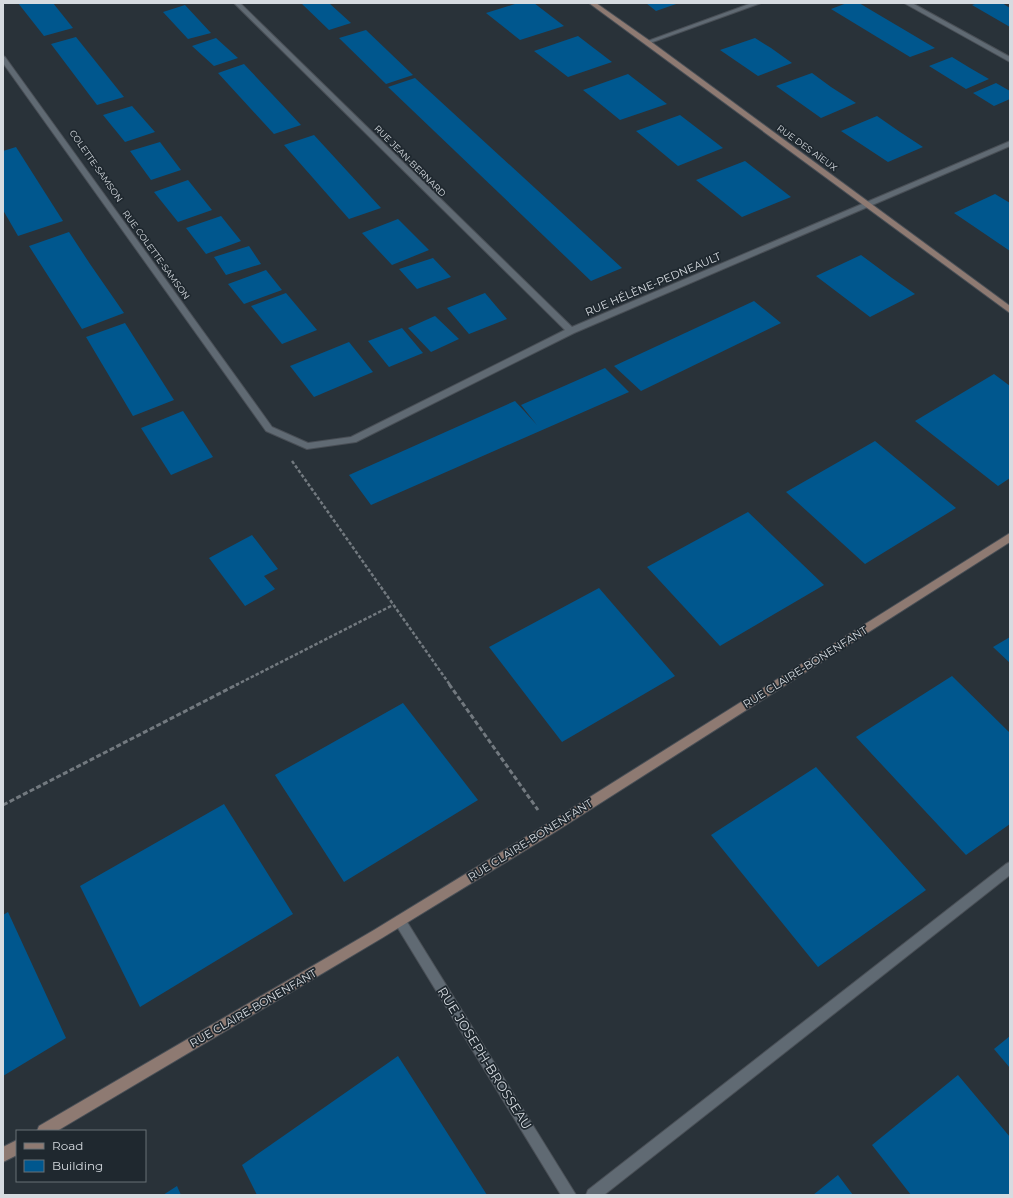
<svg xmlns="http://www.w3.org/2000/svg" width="1013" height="1198" font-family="Montserrat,sans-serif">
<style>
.building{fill:#00578e}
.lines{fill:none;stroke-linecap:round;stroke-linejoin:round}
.lane-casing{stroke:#494f56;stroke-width:2}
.street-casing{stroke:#494f56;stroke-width:2}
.secondary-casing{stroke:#494f56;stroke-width:2}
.path-far1{stroke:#72797f;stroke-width:2.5;stroke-dasharray:3.5 2;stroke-linecap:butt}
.path{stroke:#72797f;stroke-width:3;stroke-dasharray:5 2.5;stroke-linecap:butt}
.lane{fill:#606a73;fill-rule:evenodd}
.street{fill:#606a73;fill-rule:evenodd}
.secondary{fill:#8e7a72;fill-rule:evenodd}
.labels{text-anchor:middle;stroke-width:3.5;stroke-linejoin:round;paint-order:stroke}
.far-street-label{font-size:9px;fill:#d6dbe0;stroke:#1f282f}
.street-label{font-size:11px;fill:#d6dbe0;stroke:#1f282f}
.near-street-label{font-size:13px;fill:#d6dbe0;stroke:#1f282f}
</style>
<rect width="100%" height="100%" fill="#293239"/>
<!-- building -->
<g class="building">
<polygon points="18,3 53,3 73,28 44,36"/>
<polygon points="301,3 329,3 351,23 329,30"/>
<polygon points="518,3 534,3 564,26 520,40 486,13"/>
<polygon points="646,3 679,3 656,11"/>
<polygon points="847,3 859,3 935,48 910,57 831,9"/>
<polygon points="978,3 1002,3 1010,8 1010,27 972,5"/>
<polygon points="185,5 211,33 188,39 163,12"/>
<polygon points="366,30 413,75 386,84 339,38"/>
<polygon points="578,36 612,62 568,77 534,51"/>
<polygon points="76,37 124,97 97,105 51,44"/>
<polygon points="216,38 238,58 214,66 192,46"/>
<polygon points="755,38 771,48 792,63 758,76 720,50"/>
<polygon points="952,57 970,68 989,79 966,89 929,66"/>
<polygon points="244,64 301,125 274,134 218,73"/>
<polygon points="812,73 831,87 856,103 821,118 776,86"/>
<polygon points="628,74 667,104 620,120 583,90"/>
<polygon points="415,78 622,268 591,281 388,87"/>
<polygon points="996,83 1010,91 1010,99 994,106 973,93"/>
<polygon points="132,106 155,132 125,142 103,115"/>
<polygon points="680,115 723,148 678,166 636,131"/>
<polygon points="877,116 900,132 923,147 888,162 841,131"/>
<polygon points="314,135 381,208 349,219 284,145"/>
<polygon points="160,142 181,170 151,180 130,151"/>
<polygon points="16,147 63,221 18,236 3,210 3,151"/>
<polygon points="745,161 791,197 742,217 696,180"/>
<polygon points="188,180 212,210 178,222 154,192"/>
<polygon points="995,194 1010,203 1010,251 954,213"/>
<polygon points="221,216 241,241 206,254 186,228"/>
<polygon points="398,219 429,250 392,265 362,233"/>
<polygon points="69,232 90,264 124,313 82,329 29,246"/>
<polygon points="249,246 261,264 226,275 214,257"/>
<polygon points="861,255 892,278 915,294 870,317 816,276"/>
<polygon points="433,258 451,277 417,289 399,269"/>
<polygon points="266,270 282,290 244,304 228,284"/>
<polygon points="286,293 317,330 282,344 251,306"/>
<polygon points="485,293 507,319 469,334 447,308"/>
<polygon points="754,301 781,323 641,391 614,366"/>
<polygon points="435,316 459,339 431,352 408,328"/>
<polygon points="125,323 174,400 133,416 86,337"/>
<polygon points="402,328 423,353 389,367 368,341"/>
<polygon points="349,342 373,372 314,397 290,366"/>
<polygon points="605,368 629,392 371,505 349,475 515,401 537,425 521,405"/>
<polygon points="994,374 1010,386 1010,478 998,486 915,421"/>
<polygon points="183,411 213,457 171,475 141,428"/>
<polygon points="875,441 956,508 865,564 786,492"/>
<polygon points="748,512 824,585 720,646 647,567"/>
<polygon points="252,535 278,569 264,576 275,589 245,606 209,558"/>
<polygon points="599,588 675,676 562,742 489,647"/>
<polygon points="1010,637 1010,663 993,647"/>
<polygon points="952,676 1010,733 1010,824 966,855 856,737"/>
<polygon points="403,703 478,800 344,882 275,775"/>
<polygon points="816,767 926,890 818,967 711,835"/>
<polygon points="224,804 293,914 140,1007 80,886"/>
<polygon points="8,912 66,1038 3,1076 3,915"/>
<polygon points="1010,1036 1010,1068 994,1049"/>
<polygon points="398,1056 487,1195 257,1195 242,1165"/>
<polygon points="958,1075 1010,1137 1010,1195 911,1195 872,1145"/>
<polygon points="838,1175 853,1195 813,1195"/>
<polygon points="177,1186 181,1195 163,1195"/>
</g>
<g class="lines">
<!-- lane casing -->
<g class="lane-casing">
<polygon id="lane" points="1010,862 1010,875 604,1195 586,1195 588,1190 1006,864"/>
</g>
<!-- street casing -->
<g class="street-casing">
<g id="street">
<polygon points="234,3 240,3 572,327 1008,142 1010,141 1010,146 574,333 356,442 307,449 266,431 3,63 3,56 5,57 272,427 308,443 351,437 565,330"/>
<polygon points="752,3 761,3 650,43 645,42"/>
<polygon points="904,3 912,3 1010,57 1010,62"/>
<polygon points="400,915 404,917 576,1195 561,1195 396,925 394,921 396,917"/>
</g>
</g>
<!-- secondary casing -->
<g class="secondary-casing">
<g id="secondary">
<polygon points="589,3 596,3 650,41 1010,306 1010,313"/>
<polygon points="1010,533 1010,542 555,832 382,938 57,1131 37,1131 39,1126 374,930 547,824"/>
<polygon points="17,1140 17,1155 3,1162 3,1147"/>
</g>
</g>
<!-- path-far1 -->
<g class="path-far1">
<polyline points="292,461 450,685"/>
<polyline points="236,685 393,605"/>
</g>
<!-- path -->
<g class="path">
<polyline points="449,684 538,810"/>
<polyline points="3,805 238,684"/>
</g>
<!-- lane -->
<use href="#lane" class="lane"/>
<!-- street -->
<use href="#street" class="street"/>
<!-- secondary -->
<use href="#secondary" class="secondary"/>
</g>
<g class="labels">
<!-- far-street labels -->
<g class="far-street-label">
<text transform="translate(807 148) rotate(36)" y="3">RUE DES AÏEUX</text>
<text transform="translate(410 161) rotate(45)" y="3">RUE JEAN-BERNARD</text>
<text transform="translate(96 166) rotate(55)" y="3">COLETTE-SAMSON</text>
<text transform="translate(156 255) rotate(54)" y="3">RUE COLETTE-SAMSON</text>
</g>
<!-- street labels -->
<g class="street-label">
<text transform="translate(653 284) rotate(-23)" y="4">RUE HÉLÈNE-PEDNEAULT</text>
<text transform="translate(805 667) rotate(-32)" y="4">RUE CLAIRE-BONENFANT</text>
<text transform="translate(530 840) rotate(-32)" y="4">RUE CLAIRE-BONENFANT</text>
<text transform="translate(253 1008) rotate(-30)" y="4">RUE CLAIRE-BONENFANT</text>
</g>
<!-- near-street labels -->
<g class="near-street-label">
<text transform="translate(485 1058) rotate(58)" y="5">RUE JOSEPH-BROSSEAU</text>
</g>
</g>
<!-- border -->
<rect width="1013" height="1198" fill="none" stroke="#d6dbe0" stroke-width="8"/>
<!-- legend -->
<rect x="16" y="1130" width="130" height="52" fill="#1f282f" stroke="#687076"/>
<rect x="24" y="1143" width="20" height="6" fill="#8e7a72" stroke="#687076"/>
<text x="52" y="1150" font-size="12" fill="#d6dbe0">Road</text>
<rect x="24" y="1160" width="20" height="12" fill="#00578e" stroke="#687076"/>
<text x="52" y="1170" font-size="12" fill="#d6dbe0">Building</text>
</svg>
